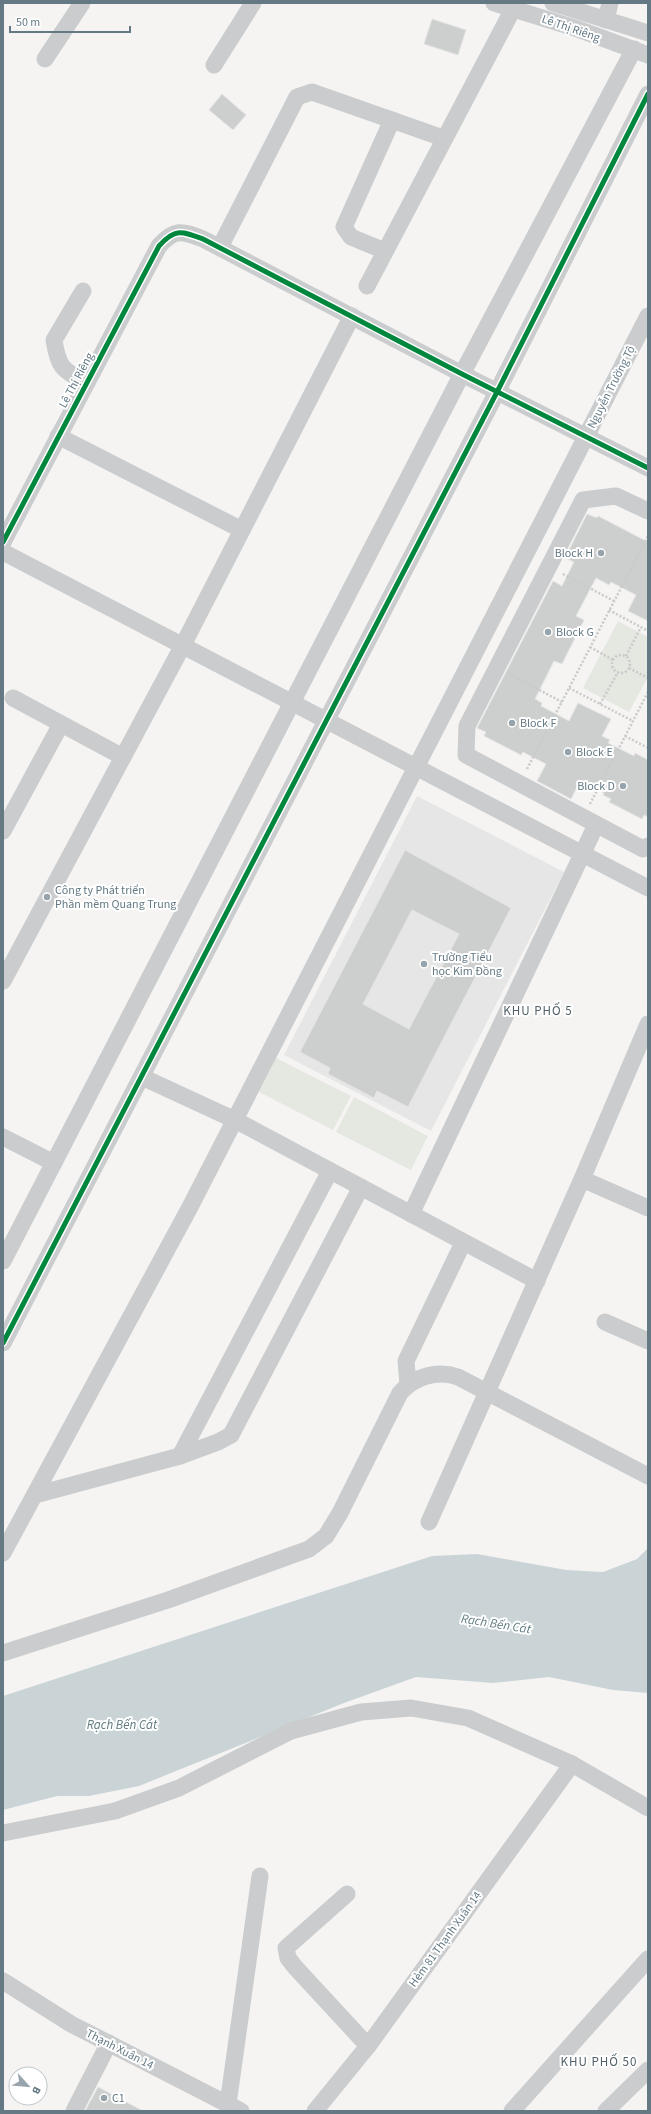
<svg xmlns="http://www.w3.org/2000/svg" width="651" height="2114" font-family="'Source Sans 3',sans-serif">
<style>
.built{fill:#e5e6e5}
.green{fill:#e5e7e1}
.water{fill:#cad4d6}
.building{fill:#cdcfcf;stroke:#e4e4e3;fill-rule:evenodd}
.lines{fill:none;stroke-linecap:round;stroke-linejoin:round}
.path{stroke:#c9caca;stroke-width:2.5;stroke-dasharray:2 2;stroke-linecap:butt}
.minor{stroke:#cacccd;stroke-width:17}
.cycleway-casing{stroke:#fff;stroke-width:8}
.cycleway{stroke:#00873e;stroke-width:5}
.poi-dot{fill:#97a4ab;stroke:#fff;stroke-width:1.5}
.labels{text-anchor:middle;stroke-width:4;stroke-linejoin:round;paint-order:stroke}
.street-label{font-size:12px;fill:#647984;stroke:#fff}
.poi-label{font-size:12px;fill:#647984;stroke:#fff;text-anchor:start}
.neighbourhood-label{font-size:13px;letter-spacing:1px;fill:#526169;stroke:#fff}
.water-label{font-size:13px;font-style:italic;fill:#5f7b81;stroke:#fff}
</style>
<rect width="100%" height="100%" fill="#f5f4f3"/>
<!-- built -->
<polygon class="built" points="417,796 564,872 431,1131 284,1055"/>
<!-- green -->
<g class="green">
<polygon points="618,621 648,637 648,677 629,712 583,688"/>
<polygon points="276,1058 351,1096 333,1130 259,1092"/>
<polygon points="354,1097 428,1136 411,1170 336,1132"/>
</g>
<!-- water -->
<polygon class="water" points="648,1548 648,1693 613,1690 549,1677 493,1683 416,1677 344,1703 139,1786 89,1796 57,1796 3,1810 3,1696 432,1556 477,1554 566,1570 603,1572 637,1559"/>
<!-- building -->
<g class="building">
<polygon points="432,19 466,30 458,55 424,44"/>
<polygon points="222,94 246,115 233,130 209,110"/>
<polygon points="587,514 597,518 598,516 648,542 648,621 628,611 636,595 611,582 609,585 596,578 576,616 584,620 562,664 554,661 535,699 542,703 541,706 569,721 578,703 611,719 602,736 610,740 608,743 634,756 635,753 648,760 648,817 644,815 642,819 609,802 611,799 603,795 604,793 580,781 571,799 537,781 546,764 523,752 521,755 484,736 486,732 477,728 553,581 562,586 574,562 565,558"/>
<path d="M 405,850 L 511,908 L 408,1107 L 377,1091 L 374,1098 L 328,1074 L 330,1068 L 300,1052 ZM 412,910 L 459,934 L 409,1029 L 363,1004 Z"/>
<polygon points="98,2087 143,2111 85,2111"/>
</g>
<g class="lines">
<!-- path -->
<g class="path">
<polyline points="563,574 614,601"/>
<polyline points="609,610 648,631"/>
<polyline points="590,647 613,660"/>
<circle cx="621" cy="664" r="9"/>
<polyline points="626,656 641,627"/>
<polyline points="629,668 648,678"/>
<polyline points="511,675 562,702"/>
<polyline points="569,688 633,721"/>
<polyline points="600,704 618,672"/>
<polyline points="625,736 648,748"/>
<polyline points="527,769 648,536"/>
<polyline points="590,804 648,692"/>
</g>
<!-- minor -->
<g class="minor">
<polyline points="494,3 575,28 648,55"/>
<polyline points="553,3 648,33"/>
<polyline points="606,20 610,3"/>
<polyline points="45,59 82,3"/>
<polyline points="214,65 253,3"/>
<polyline points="220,247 297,97 312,92 443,138"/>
<polyline points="385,251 351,237 344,227 392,120"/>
<polyline points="367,286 513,9"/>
<path d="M 83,291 L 54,340 C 58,366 62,371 86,382"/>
<polyline points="58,436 242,530"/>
<polyline points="648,511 616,496 583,500 467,726 466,755 643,849 648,846"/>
<path d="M 3,542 L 159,246 C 175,228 182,231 203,239 L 462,374 L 648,468"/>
<polyline points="3,552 648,888"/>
<polyline points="13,698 123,757"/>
<polyline points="3,831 61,724"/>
<polyline points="3,981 183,645 352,316"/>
<polyline points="142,1077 235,1120 537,1281"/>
<polyline points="3,1137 54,1163"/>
<polyline points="582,1179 648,1208"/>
<polyline points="411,1214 596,825"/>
<polyline points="3,1261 462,374 634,49"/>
<polyline points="605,1322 648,1341"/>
<polyline points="3,1343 497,392 648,94"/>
<polyline points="408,1384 406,1361 463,1243"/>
<polyline points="180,1456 330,1171"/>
<polyline points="35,1495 180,1456 218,1442 231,1435 361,1187"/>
<polyline points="429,1522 582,1179 648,1024"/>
<polyline points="3,1553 190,1207 648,316"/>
<path d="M 3,1653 L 168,1600 L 309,1549 L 326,1536 L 340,1513 L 400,1393 C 415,1376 437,1370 458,1377 L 648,1476"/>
<polyline points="3,1833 115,1811 179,1788 291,1731 361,1712 411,1708 468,1718 572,1764 648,1808"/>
<polyline points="347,1894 286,1948 288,1958 295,1967 368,2046"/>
<polyline points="3,1981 71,2024 241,2111"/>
<polyline points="228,2104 260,1876"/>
<polyline points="74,2111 109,2043"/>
<polyline points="315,2111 368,2046 572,1764"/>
<polyline points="512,2111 648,1959"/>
<polyline points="606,2111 648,2070"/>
</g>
<!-- cycleway casing -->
<g class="cycleway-casing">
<g id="cycleway">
<path d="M 3,542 L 159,246 C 175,228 182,231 203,239 L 462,374 L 648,468"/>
<polyline points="3,1343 497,392 648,94"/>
</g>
</g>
<!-- cycleway -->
<use href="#cycleway" class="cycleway"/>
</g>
<!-- markers -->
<g class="poi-dot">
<circle cx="601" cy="553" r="4"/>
<circle cx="548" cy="632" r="4"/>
<circle cx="512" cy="723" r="4"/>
<circle cx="568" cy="752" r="4"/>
<circle cx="623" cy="786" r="4"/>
<circle cx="47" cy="897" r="4"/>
<circle cx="424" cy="964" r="4"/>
<circle cx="104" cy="2098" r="4"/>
</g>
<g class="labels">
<!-- street labels -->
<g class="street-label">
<text transform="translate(571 28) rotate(19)" y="4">Lê Thị Riêng</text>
<text transform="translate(76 380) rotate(-62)" y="4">Lê Thị Riêng</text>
<text transform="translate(611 387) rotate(-63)" y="4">Nguyễn Trường Tộ</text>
<text transform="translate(445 1939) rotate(-54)" y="4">Hẻm 81 Thạnh Xuân 14</text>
<text transform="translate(120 2049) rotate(27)" y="4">Thạnh Xuân 14</text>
</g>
<!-- poi labels -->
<g class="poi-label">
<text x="593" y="557" text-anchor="end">Block H</text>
<text x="556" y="636">Block G</text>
<text x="520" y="727">Block F</text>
<text x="576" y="756">Block E</text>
<text x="615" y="790" text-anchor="end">Block D</text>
<text x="55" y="894">Công ty Phát triển<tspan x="55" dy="14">Phần mềm Quang Trung</tspan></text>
<text x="432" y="961">Trường Tiểu<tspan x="432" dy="14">học Kim Đồng</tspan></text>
<text x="112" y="2102">С1</text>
</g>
<!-- neighbourhood labels -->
<g class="neighbourhood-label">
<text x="538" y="1015">KHU PHỐ 5</text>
<text x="599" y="2066">KHU PHỐ 50</text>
</g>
<!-- water labels -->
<g class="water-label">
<text transform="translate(496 1623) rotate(9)" y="5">Rạch Bến Cát</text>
<text x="122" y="1729">Rạch Bến Cát</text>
</g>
</g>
<!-- border -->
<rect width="651" height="2114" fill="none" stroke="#647984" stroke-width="8"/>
<!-- north arrow -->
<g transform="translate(28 2086) rotate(117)"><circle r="19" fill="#ffffff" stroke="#c1c9ce"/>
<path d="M0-3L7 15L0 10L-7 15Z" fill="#97a4ab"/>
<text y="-6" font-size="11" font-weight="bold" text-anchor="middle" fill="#647984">B</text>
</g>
<!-- scale -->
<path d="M10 26v6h120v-6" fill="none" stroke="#647984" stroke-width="2"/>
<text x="16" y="26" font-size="12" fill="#647984" stroke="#ffffff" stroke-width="3" paint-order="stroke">50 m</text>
</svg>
